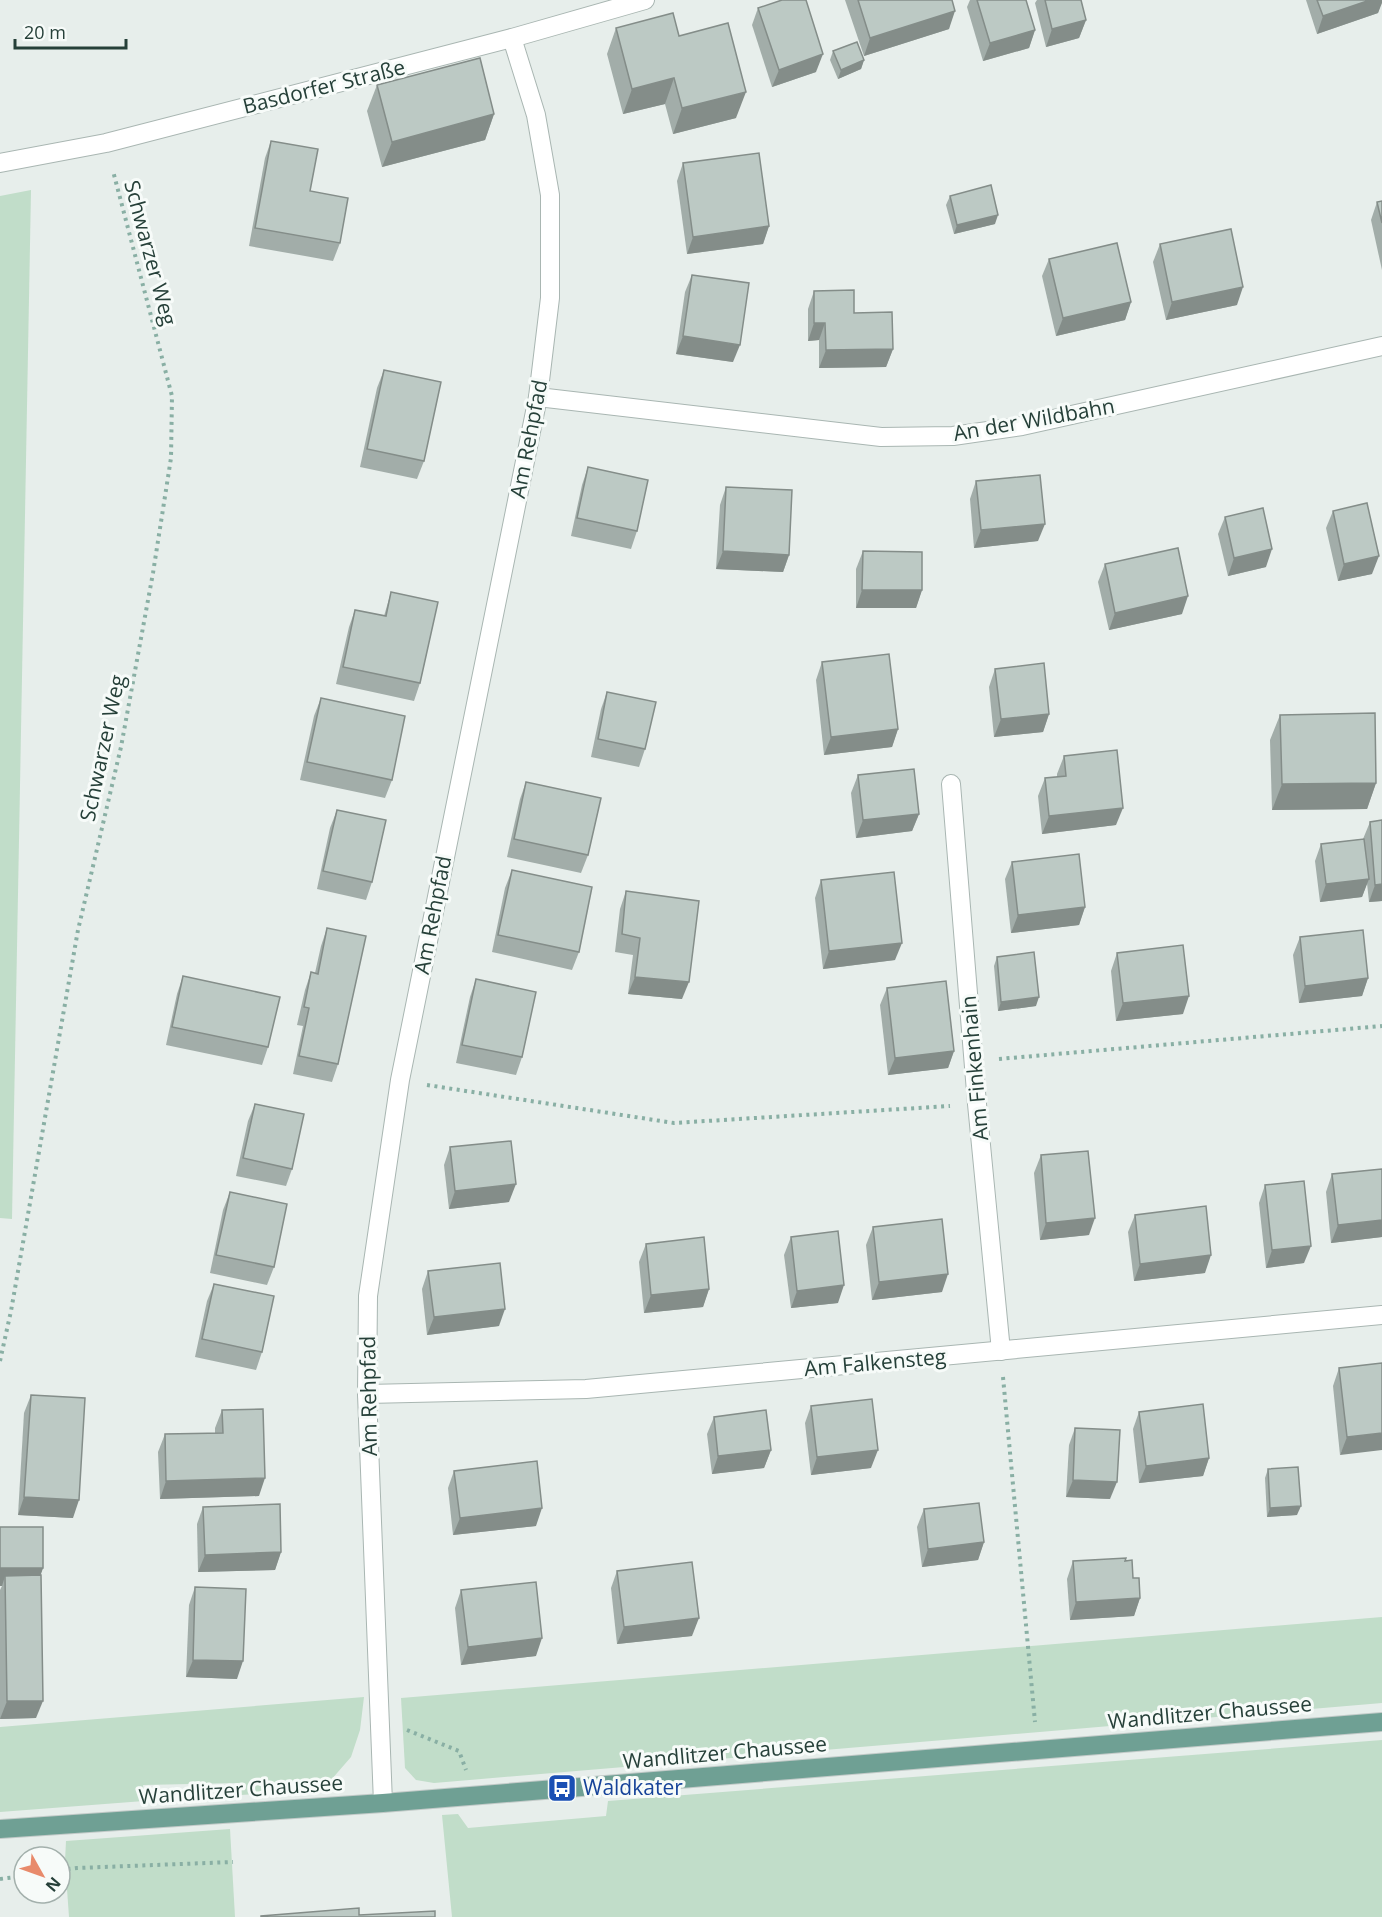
<svg xmlns="http://www.w3.org/2000/svg" width="1382" height="1917" font-family="'Open Sans',sans-serif">
<style>
.green{fill:#c1ddc9}
.lines{fill:none;stroke-linecap:round;stroke-linejoin:round}
.minor-casing{stroke:#a9b6b2;stroke-width:20}
.major-casing{stroke:#c2cac8;stroke-width:20}
.path{stroke:#89afa4;stroke-width:4;stroke-dasharray:3 4.5;stroke-linecap:butt}
.minor{stroke:#fff;stroke-width:18}
.major{stroke:#6fa094;stroke-width:18}
.wall{fill:#a2ada9}
.shaded-wall{fill:#848d89}
.building{fill:#bcc9c4;stroke:#848d89;stroke-width:1.5}
.labels{text-anchor:middle;stroke-width:6;stroke-linejoin:round;paint-order:stroke}
.street-label{font-size:21px;fill:#264039;stroke:#f7fbf9}
.transit-label{font-size:21px;fill:#164399;stroke:#f7fbf9;text-anchor:start}
</style>
<rect width="100%" height="100%" fill="#e7eeeb"/>
<!-- green -->
<g class="green">
<polygon points="31,190 12,1219 0,1218 0,196"/>
<polygon points="1382,1617 1382,1703 434,1783 416,1780 405,1768 401,1698"/>
<polygon points="364,1697 360,1730 351,1757 331,1780 315,1790 241,1795 238,1783 143,1785 144,1801 0,1812 0,1727"/>
<polygon points="1382,1740 1382,1917 452,1917 442,1815 458,1814 468,1828 606,1816 608,1801"/>
<polygon points="230,1829 235,1917 69,1917 65,1861 66,1841"/>
</g>
<g class="lines">
<!-- minor casing -->
<g class="minor-casing">
<g id="minor">
<polyline points="0,163 106,143 512,38 645,0"/>
<polyline points="538,397 881,437 953,436 1022,426 1382,346"/>
<polyline points="951,784 977,1104 1001,1351"/>
<polyline points="367,1394 586,1389 1382,1315"/>
<polyline points="383,1803 367,1394 368,1296 400,1080 538,397 550,298 550,195 536,115 512,38"/>
</g>
</g>
<!-- major casing -->
<g class="major-casing">
<polyline id="major" points="0,1829 383,1803 1382,1722"/>
</g>
<!-- path -->
<g class="path">
<polyline points="999,1059 1382,1026"/>
<polyline points="427,1085 674,1123 950,1106"/>
<polyline points="0,1361 11,1311 78,930 121,747 153,573 171,458 172,396 113,171"/>
<polyline points="1003,1377 1035,1722"/>
<polyline points="407,1730 459,1751 466,1770"/>
<polyline points="60,1870 77,1868 233,1862"/>
<polyline points="0,1879 24,1876"/>
</g>
<!-- minor -->
<use href="#minor" class="minor"/>
<!-- major -->
<use href="#major" class="major"/>
</g>
<!-- wall -->
<g class="wall">
<polygon points="845,0 952,0 949,29 864,56"/>
<polygon points="970,0 1026,0 1035,30 1029,48 983,61 967,7"/>
<polygon points="1037,0 1081,0 1086,20 1079,38 1046,47 1035,3"/>
<polygon points="1306,0 1382,0 1378,13 1317,34"/>
<polygon points="758,8 816,72 772,87 752,25"/>
<polygon points="616,28 679,36 736,118 673,134 665,104 623,114 607,54"/>
<polygon points="833,51 864,60 861,69 838,79 830,60"/>
<polygon points="377,85 494,114 485,140 382,167 367,111"/>
<polygon points="271,141 310,191 340,243 333,261 249,246 265,158"/>
<polygon points="683,163 769,226 763,244 687,254 677,181"/>
<polygon points="950,196 995,224 954,234 946,205"/>
<polygon points="1382,201 1382,270 1371,220 1377,202"/>
<polygon points="1160,244 1237,305 1166,320 1153,262"/>
<polygon points="1049,259 1131,302 1125,320 1056,336 1042,276"/>
<polygon points="692,275 733,362 676,354 685,292"/>
<polygon points="814,291 854,313 893,349 886,367 819,368 819,340 808,341 808,309"/>
<polygon points="384,370 424,461 417,479 360,467 377,388"/>
<polygon points="588,467 637,531 631,549 571,536 582,485"/>
<polygon points="976,481 1038,541 974,548 970,499"/>
<polygon points="726,487 789,555 783,572 716,569 720,505"/>
<polygon points="1333,511 1372,574 1338,581 1326,528"/>
<polygon points="1225,517 1266,567 1228,576 1218,534"/>
<polygon points="863,551 922,590 916,608 856,608 856,569"/>
<polygon points="1105,564 1182,614 1109,630 1098,582"/>
<polygon points="391,592 420,683 414,701 336,684 349,627 355,610 384,616"/>
<polygon points="822,662 898,729 892,747 824,755 816,680"/>
<polygon points="995,669 1049,714 1043,732 994,737 989,687"/>
<polygon points="607,692 645,749 639,767 591,757 601,709"/>
<polygon points="321,698 392,780 385,798 300,780 314,716"/>
<polygon points="1280,715 1376,783 1367,809 1272,810 1270,740"/>
<polygon points="1064,756 1116,825 1042,834 1038,796 1045,778 1057,777 1057,774"/>
<polygon points="858,775 919,814 912,831 856,838 851,793"/>
<polygon points="526,782 588,855 581,873 507,857 520,799"/>
<polygon points="337,810 372,882 366,900 317,889 330,828"/>
<polygon points="1370,822 1382,901 1369,902 1367,883 1362,897 1320,902 1315,861 1321,844 1363,839"/>
<polygon points="1012,862 1085,907 1079,925 1011,933 1005,879"/>
<polygon points="512,870 579,952 572,970 492,952 505,888"/>
<polygon points="821,880 895,960 823,969 815,898"/>
<polygon points="626,891 682,999 628,994 633,955 615,952 620,909"/>
<polygon points="327,928 338,1064 332,1082 293,1074 303,1026 297,1025 305,990 311,972 315,973 321,946"/>
<polygon points="1300,937 1368,978 1362,996 1299,1003 1293,955"/>
<polygon points="1117,953 1183,1014 1116,1021 1111,971"/>
<polygon points="997,957 1036,1006 998,1011 994,966"/>
<polygon points="183,976 268,1047 262,1065 166,1045 177,994"/>
<polygon points="476,979 522,1057 516,1075 456,1063 470,997"/>
<polygon points="887,988 954,1051 948,1068 888,1075 880,1005"/>
<polygon points="255,1104 292,1169 286,1186 236,1176 248,1121"/>
<polygon points="450,1147 509,1202 449,1209 444,1165"/>
<polygon points="1041,1155 1089,1235 1040,1240 1034,1173"/>
<polygon points="1382,1169 1382,1237 1331,1243 1326,1192 1332,1174"/>
<polygon points="1265,1185 1304,1263 1266,1268 1259,1203"/>
<polygon points="230,1192 274,1267 267,1285 210,1273 223,1210"/>
<polygon points="1135,1215 1205,1273 1134,1281 1128,1232"/>
<polygon points="873,1227 942,1292 872,1300 866,1245"/>
<polygon points="791,1237 838,1303 791,1308 784,1255"/>
<polygon points="646,1244 709,1289 703,1307 644,1313 639,1262"/>
<polygon points="428,1271 499,1326 427,1335 422,1289"/>
<polygon points="214,1284 262,1352 256,1370 195,1357 207,1301"/>
<polygon points="1382,1363 1340,1455 1333,1386 1339,1368"/>
<polygon points="31,1395 73,1518 18,1515 24,1413"/>
<polygon points="811,1406 871,1468 811,1475 805,1423"/>
<polygon points="222,1410 259,1496 160,1499 158,1452 165,1434 215,1433 215,1428"/>
<polygon points="1139,1412 1209,1458 1203,1476 1139,1483 1133,1429"/>
<polygon points="714,1417 771,1450 764,1468 712,1474 707,1434"/>
<polygon points="1075,1428 1110,1499 1066,1497 1069,1445"/>
<polygon points="1268,1469 1297,1515 1267,1517 1265,1478"/>
<polygon points="454,1471 536,1526 453,1535 448,1488"/>
<polygon points="203,1507 281,1552 275,1570 198,1572 197,1524"/>
<polygon points="924,1509 984,1542 978,1560 922,1567 917,1527"/>
<polygon points="0,1527 43,1568 40,1575 36,1718 0,1719 0,1590 2,1586"/>
<polygon points="1073,1561 1125,1561 1133,1578 1140,1598 1134,1616 1070,1620 1067,1579"/>
<polygon points="617,1571 692,1636 617,1644 611,1588"/>
<polygon points="195,1587 237,1679 186,1677 189,1605"/>
<polygon points="461,1590 536,1656 461,1665 455,1608"/>
</g>
<!-- shaded-wall -->
<g class="shaded-wall">
<polygon points="1370,0 1382,0 1382,3 1378,13 1317,34 1323,16"/>
<polygon points="955,11 949,29 864,56 870,38"/>
<polygon points="1086,20 1079,38 1046,47 1052,29"/>
<polygon points="1035,30 1029,48 983,61 990,43"/>
<polygon points="823,54 816,72 772,87 779,70"/>
<polygon points="864,60 861,69 838,79 841,70"/>
<polygon points="674,78 665,104 623,114 632,89"/>
<polygon points="746,92 736,118 673,134 682,108"/>
<polygon points="494,114 485,140 382,167 392,142"/>
<polygon points="998,215 995,224 954,234 957,225"/>
<polygon points="769,226 763,244 687,254 693,237"/>
<polygon points="1243,287 1237,305 1166,320 1172,302"/>
<polygon points="1131,302 1125,320 1056,336 1063,318"/>
<polygon points="814,323 825,323 819,340 808,341"/>
<polygon points="683,336 740,345 733,362 676,354"/>
<polygon points="893,349 886,367 819,368 826,350"/>
<polygon points="1045,524 1038,541 974,548 981,530"/>
<polygon points="1272,549 1266,567 1228,576 1234,558"/>
<polygon points="723,551 789,555 783,572 716,569"/>
<polygon points="1379,556 1372,574 1338,581 1344,564"/>
<polygon points="862,590 922,590 916,608 856,608"/>
<polygon points="1188,596 1182,614 1109,630 1115,613"/>
<polygon points="1049,714 1043,732 994,737 1001,719"/>
<polygon points="898,729 892,747 824,755 831,737"/>
<polygon points="1376,783 1367,809 1272,810 1282,784"/>
<polygon points="1123,808 1116,825 1042,834 1049,816"/>
<polygon points="919,814 912,831 856,838 863,820"/>
<polygon points="1369,879 1362,897 1320,902 1326,884"/>
<polygon points="1382,884 1382,901 1369,902 1375,885"/>
<polygon points="1085,907 1079,925 1011,933 1018,915"/>
<polygon points="902,943 895,960 823,969 829,951"/>
<polygon points="635,977 689,982 682,999 628,994"/>
<polygon points="1368,978 1362,996 1299,1003 1305,986"/>
<polygon points="1189,996 1183,1014 1116,1021 1123,1003"/>
<polygon points="1039,997 1036,1006 998,1011 1001,1002"/>
<polygon points="954,1051 948,1068 888,1075 895,1058"/>
<polygon points="516,1184 509,1202 449,1209 455,1191"/>
<polygon points="1095,1218 1089,1235 1040,1240 1046,1223"/>
<polygon points="1382,1220 1382,1237 1331,1243 1338,1225"/>
<polygon points="1311,1246 1304,1263 1266,1268 1272,1250"/>
<polygon points="1211,1255 1205,1273 1134,1281 1140,1264"/>
<polygon points="948,1274 942,1292 872,1300 879,1282"/>
<polygon points="844,1285 838,1303 791,1308 797,1291"/>
<polygon points="709,1289 703,1307 644,1313 651,1295"/>
<polygon points="505,1309 499,1326 427,1335 434,1317"/>
<polygon points="1382,1433 1382,1450 1340,1455 1347,1437"/>
<polygon points="771,1450 764,1468 712,1474 718,1456"/>
<polygon points="878,1450 871,1468 811,1475 817,1457"/>
<polygon points="1209,1458 1203,1476 1139,1483 1146,1466"/>
<polygon points="265,1478 259,1496 160,1499 166,1481"/>
<polygon points="1073,1480 1117,1482 1110,1499 1066,1497"/>
<polygon points="24,1497 79,1500 73,1518 18,1515"/>
<polygon points="1301,1506 1297,1515 1267,1517 1270,1508"/>
<polygon points="542,1508 536,1526 453,1535 460,1518"/>
<polygon points="984,1542 978,1560 922,1567 928,1549"/>
<polygon points="281,1552 275,1570 198,1572 205,1555"/>
<polygon points="0,1568 43,1568 37,1586 5,1576 2,1586 0,1586"/>
<polygon points="1140,1598 1134,1616 1070,1620 1076,1602"/>
<polygon points="699,1618 692,1636 617,1644 624,1627"/>
<polygon points="542,1638 536,1656 461,1665 468,1647"/>
<polygon points="193,1660 243,1661 237,1679 186,1677"/>
<polygon points="7,1701 43,1701 36,1718 0,1719"/>
</g>
<!-- building -->
<g class="building">
<polygon points="782,0 806,0 823,54 779,70 758,8"/>
<polygon points="858,0 952,0 955,11 870,38"/>
<polygon points="977,0 1026,0 1035,30 990,43"/>
<polygon points="1045,0 1081,0 1086,20 1052,29"/>
<polygon points="1317,0 1370,0 1323,16"/>
<polygon points="673,13 679,36 728,23 746,92 682,108 674,78 632,89 616,28"/>
<polygon points="857,42 864,60 841,70 833,51"/>
<polygon points="480,58 494,114 392,142 377,85"/>
<polygon points="271,141 318,149 310,191 348,198 340,243 255,228"/>
<polygon points="759,153 769,226 693,237 683,163"/>
<polygon points="991,185 998,215 957,225 950,196"/>
<polygon points="1382,201 1382,223 1377,202"/>
<polygon points="1231,229 1243,287 1172,302 1160,244"/>
<polygon points="1117,243 1131,302 1063,318 1049,259"/>
<polygon points="692,275 749,283 740,345 683,336"/>
<polygon points="854,290 854,313 892,312 893,349 826,350 825,323 814,323 814,291"/>
<polygon points="384,370 441,382 424,461 367,449"/>
<polygon points="588,467 648,480 637,531 577,518"/>
<polygon points="1040,475 1045,524 981,530 976,481"/>
<polygon points="726,487 792,490 789,555 723,551"/>
<polygon points="1367,503 1379,556 1344,564 1333,511"/>
<polygon points="1263,508 1272,549 1234,558 1225,517"/>
<polygon points="1178,548 1188,596 1115,613 1105,564"/>
<polygon points="863,551 922,552 922,590 862,590"/>
<polygon points="391,592 438,602 420,683 343,667 355,610 386,616"/>
<polygon points="889,654 898,729 831,737 822,662"/>
<polygon points="1044,663 1049,714 1001,719 995,669"/>
<polygon points="607,692 656,702 645,749 598,739"/>
<polygon points="321,698 405,716 392,780 307,762"/>
<polygon points="1375,713 1376,783 1282,784 1280,715"/>
<polygon points="1117,750 1123,808 1049,816 1045,778 1066,776 1064,756"/>
<polygon points="914,769 919,814 863,820 858,775"/>
<polygon points="526,782 601,798 588,855 514,839"/>
<polygon points="337,810 386,820 372,882 323,871"/>
<polygon points="1382,820 1382,884 1375,885 1370,822"/>
<polygon points="1364,839 1369,879 1326,884 1321,844"/>
<polygon points="1079,854 1085,907 1018,915 1012,862"/>
<polygon points="512,870 592,887 579,952 498,935"/>
<polygon points="894,872 902,943 829,951 821,880"/>
<polygon points="626,891 699,901 689,982 635,977 640,938 622,934"/>
<polygon points="327,928 366,936 338,1064 299,1056 309,1008 304,1007 311,972 318,974"/>
<polygon points="1363,930 1368,978 1305,986 1300,937"/>
<polygon points="1183,945 1189,996 1123,1003 1117,953"/>
<polygon points="1034,952 1039,997 1001,1002 997,957"/>
<polygon points="183,976 280,997 268,1047 172,1027"/>
<polygon points="476,979 536,992 522,1057 462,1045"/>
<polygon points="946,981 954,1051 895,1058 887,988"/>
<polygon points="255,1104 304,1114 292,1169 243,1158"/>
<polygon points="511,1141 516,1184 455,1191 450,1147"/>
<polygon points="1088,1151 1095,1218 1046,1223 1041,1155"/>
<polygon points="1382,1169 1382,1220 1338,1225 1332,1174"/>
<polygon points="1304,1181 1311,1246 1272,1250 1265,1185"/>
<polygon points="230,1192 287,1204 274,1267 216,1255"/>
<polygon points="1206,1206 1211,1255 1140,1264 1135,1215"/>
<polygon points="942,1219 948,1274 879,1282 873,1227"/>
<polygon points="838,1231 844,1285 797,1291 791,1237"/>
<polygon points="704,1237 709,1289 651,1295 646,1244"/>
<polygon points="500,1263 505,1309 434,1317 428,1271"/>
<polygon points="214,1284 274,1296 262,1352 202,1339"/>
<polygon points="1382,1363 1382,1433 1347,1437 1339,1368"/>
<polygon points="31,1395 85,1398 79,1500 24,1497"/>
<polygon points="872,1399 878,1450 817,1457 811,1406"/>
<polygon points="1203,1404 1209,1458 1146,1466 1139,1412"/>
<polygon points="263,1409 265,1478 166,1481 165,1434 223,1433 222,1410"/>
<polygon points="766,1410 771,1450 718,1456 714,1417"/>
<polygon points="1075,1428 1120,1430 1117,1482 1073,1480"/>
<polygon points="537,1461 542,1508 460,1518 454,1471"/>
<polygon points="1298,1467 1301,1506 1270,1508 1268,1469"/>
<polygon points="979,1503 984,1542 928,1549 924,1509"/>
<polygon points="280,1504 281,1552 205,1555 203,1507"/>
<rect x="0" y="1527" width="43" height="41"/>
<polygon points="1126,1558 1125,1561 1132,1560 1133,1578 1139,1578 1140,1598 1076,1602 1073,1561"/>
<polygon points="692,1562 699,1618 624,1627 617,1571"/>
<polygon points="41,1575 43,1701 7,1701 5,1576"/>
<polygon points="536,1582 542,1638 468,1647 461,1590"/>
<polygon points="195,1587 246,1589 243,1661 193,1660"/>
<polygon points="359,1908 359,1915 435,1911 435,1917 261,1917 261,1916"/>
</g>
<!-- icons -->
<defs>
<g id="bus-square" transform="scale(1.5)"><rect x="-9" y="-9" width="18" height="18" rx="4" fill="#1a4fb4" stroke="#f7fbf9"/><path d="M-5-6H5V4H4V6H2V4H-2V6H-4V4H-5ZM-3.5-4V0h7V-4ZM-3.5 1.2v1.5H-2V1.2ZM2 1.2v1.5H3.5V1.2Z" fill="#fff"/></g>
</defs>
<g fill-rule="evenodd">
<use href="#bus-square" x="562" y="1788"/>
</g>
<g class="labels">
<!-- street labels -->
<g class="street-label">
<text transform="translate(324 87) rotate(-14)" y="7">Basdorfer Straße</text>
<text transform="translate(150 253) rotate(75)" y="7">Schwarzer Weg</text>
<text transform="translate(1034 420) rotate(-10)" y="7">An der Wildbahn</text>
<text transform="translate(529 439) rotate(-79)" y="7">Am Rehpfad</text>
<text transform="translate(103 748) rotate(-78)" y="7">Schwarzer Weg</text>
<text transform="translate(433 915) rotate(-79)" y="7">Am Rehpfad</text>
<text transform="translate(975 1068) rotate(-95)" y="7">Am Finkenhain</text>
<text transform="translate(875 1363) rotate(-5)" y="7">Am Falkensteg</text>
<text transform="translate(369 1396) rotate(-91)" y="7">Am Rehpfad</text>
<text transform="translate(1210 1713) rotate(-5)" y="7">Wandlitzer Chaussee</text>
<text transform="translate(725 1753) rotate(-5)" y="7">Wandlitzer Chaussee</text>
<text transform="translate(241 1790) rotate(-4)" y="7">Wandlitzer Chaussee</text>
</g>
<!-- transit labels -->
<g class="transit-label">
<text x="583" y="1795">Waldkater</text>
</g>
</g>
<!-- north arrow -->
<g transform="translate(42 1875) rotate(130)"><circle r="28" fill="#f7fbf9" stroke="#a3b0ac" stroke-width="1.5"/>
<path d="M0-4.5L10 22L0 15L-10 22Z" fill="#e88a6b"/>
<text y="-9" font-size="16" font-weight="bold" text-anchor="middle" fill="#264039">N</text>
</g>
<!-- scale -->
<path d="M15 39v9h111v-9" fill="none" stroke="#264039" stroke-width="3"/>
<text x="24" y="39" font-size="18" fill="#264039" stroke="#f7fbf9" stroke-width="4.5" paint-order="stroke">20 m</text>
</svg>
